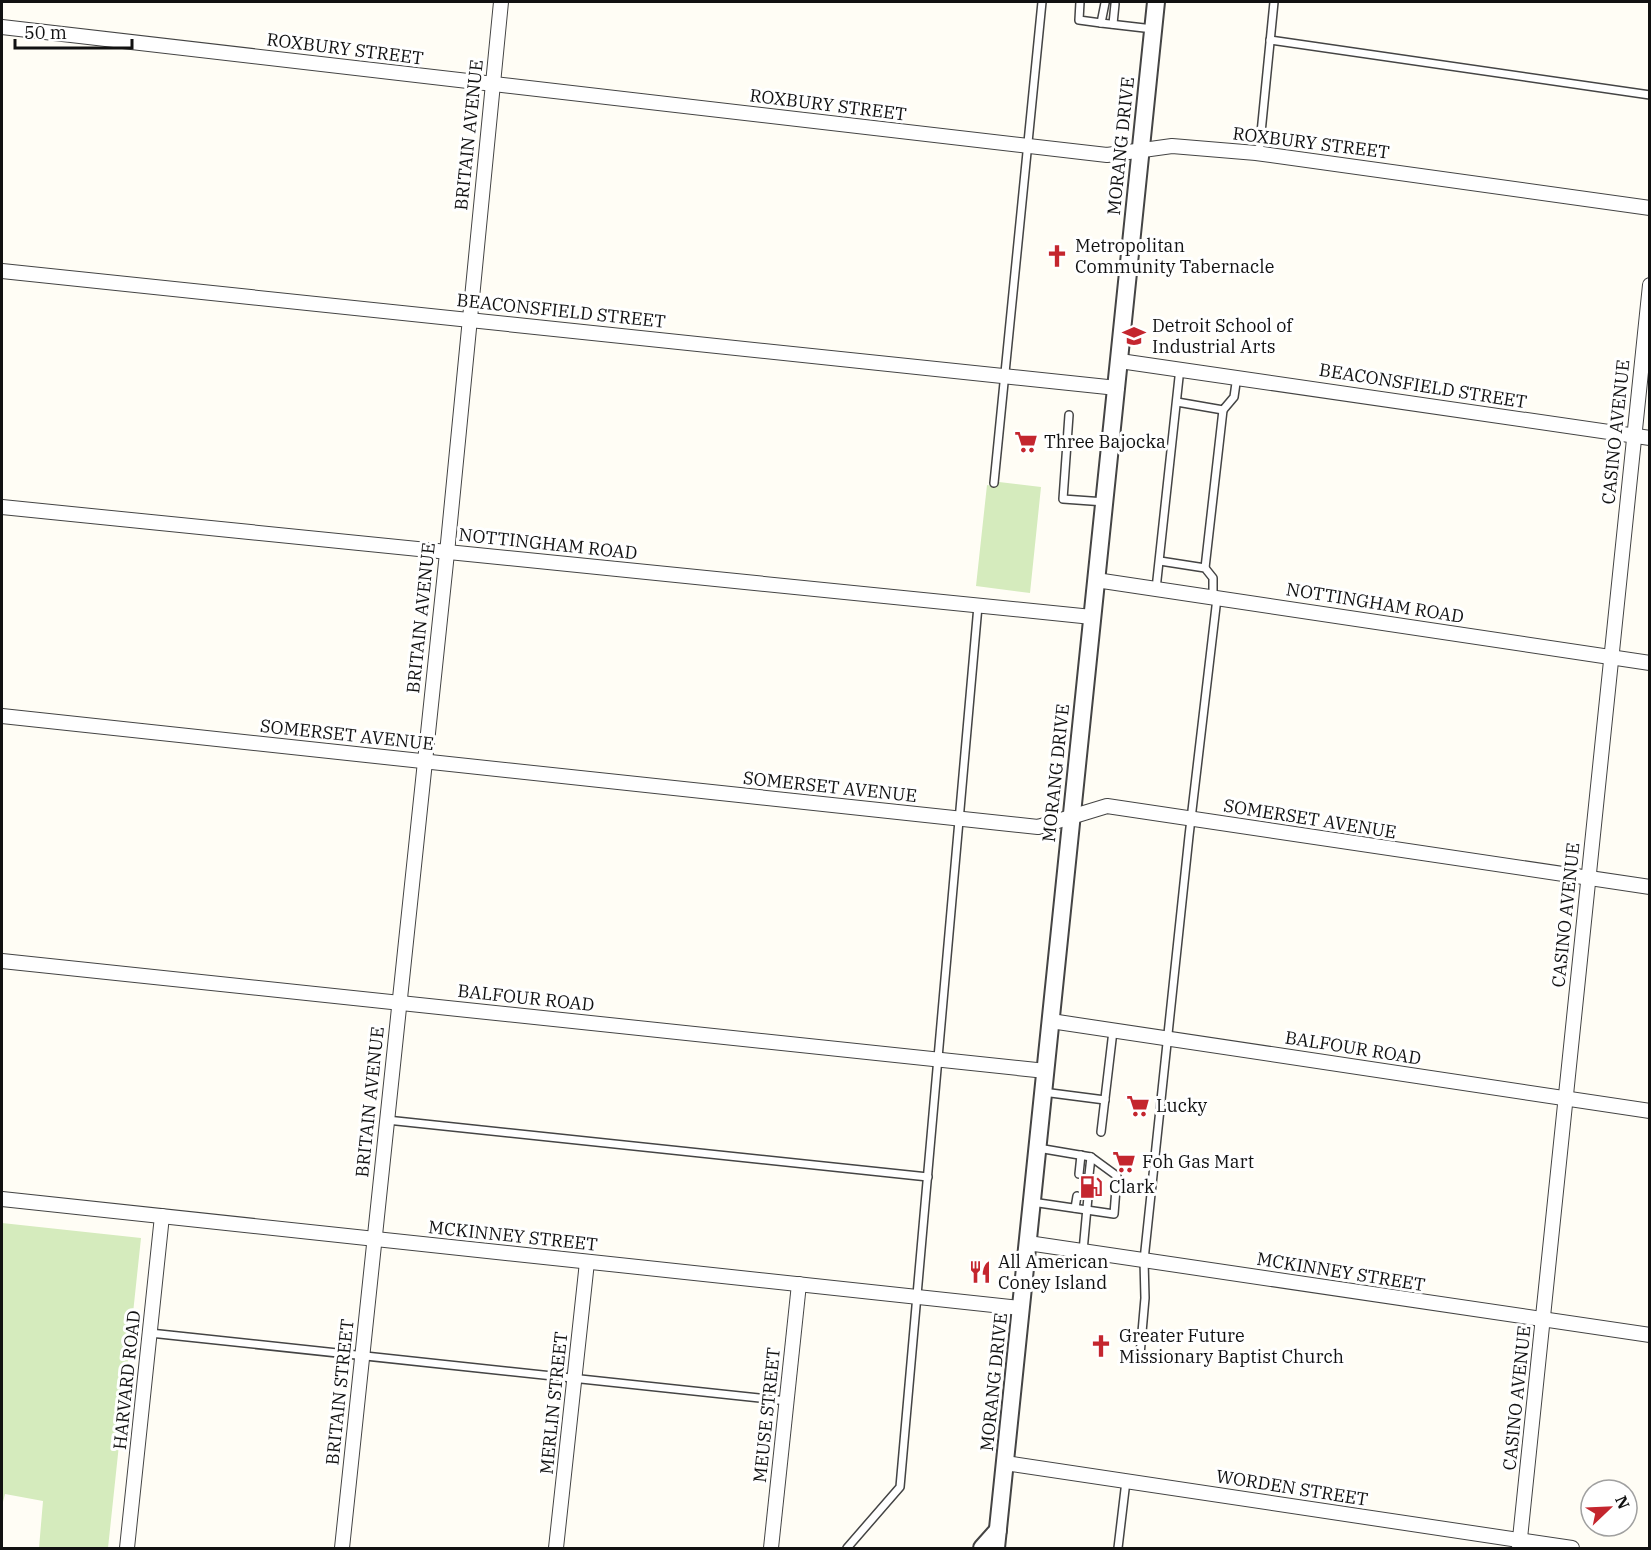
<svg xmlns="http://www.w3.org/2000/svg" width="1651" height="1550" font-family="'IBM Plex Serif',serif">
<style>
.green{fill:#d5ebbd}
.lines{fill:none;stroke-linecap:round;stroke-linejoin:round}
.service-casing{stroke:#444;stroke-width:10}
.minor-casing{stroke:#444;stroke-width:16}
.tertiary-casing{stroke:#444;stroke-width:20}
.service{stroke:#fff;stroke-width:7}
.minor{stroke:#fff;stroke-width:14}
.tertiary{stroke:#fff;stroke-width:16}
.labels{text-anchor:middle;stroke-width:6;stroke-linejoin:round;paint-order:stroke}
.street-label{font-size:18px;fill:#111;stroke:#fff}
.poi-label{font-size:18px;fill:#111;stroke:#fff;text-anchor:start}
</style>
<rect width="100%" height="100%" fill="#fffdf5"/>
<!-- green -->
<g class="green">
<polygon points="999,482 1041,487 1030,593 976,586 987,485 997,487"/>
<polygon points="2,1223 141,1238 108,1548 39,1548 43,1501 5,1494 2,1506"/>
</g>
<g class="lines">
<!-- service casing -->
<g class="service-casing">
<g id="service">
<polyline points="1080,2 1079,20 1101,23"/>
<polyline points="1105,3 1101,23 1153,29"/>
<polyline points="1113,24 1115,4"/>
<polyline points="1270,40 1650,95"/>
<polyline points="1259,153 1274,2"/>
<polyline points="1177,402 1223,410 1234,397 1237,376"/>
<polyline points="1069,415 1063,499 1105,502"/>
<polyline points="994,483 1042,2"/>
<polyline points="1160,561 1205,568 1213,578 1213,597"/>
<polyline points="1205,568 1223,410"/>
<polyline points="1156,589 1180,368"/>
<polyline points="1043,1092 1105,1100"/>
<polyline points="387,1120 928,1177"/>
<polyline points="1101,1132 1113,1031"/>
<polyline points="1038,1148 1091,1157 1089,1175"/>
<polyline points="1079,1174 1081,1155"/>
<polyline points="1032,1202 1114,1214 1117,1176 1091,1157"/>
<polyline points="1075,1208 1077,1196"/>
<polyline points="1083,1251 1088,1197"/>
<polyline points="150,1333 787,1401"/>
<polyline points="1140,1355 1145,1298 1144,1260 1189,836 1217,598"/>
<polyline points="847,1548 900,1487 978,606"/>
<polyline points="1118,1548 1126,1481"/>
</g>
</g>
<!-- minor casing -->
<g class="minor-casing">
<g id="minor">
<polyline points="2,27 1107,155 1172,146 1256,153 1650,208"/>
<polyline points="2,271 1117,388"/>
<polyline points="1120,361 1650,438"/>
<polyline points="2,507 1092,617"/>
<polyline points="1096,580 1650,663"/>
<polyline points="2,716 1038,827 1107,806 1650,887"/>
<polyline points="2,961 1046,1071"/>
<polyline points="1051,1021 1650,1111"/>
<polyline points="2,1199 1021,1308"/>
<polyline points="1028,1243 1650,1335"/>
<polyline points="1005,1463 1572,1548"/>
<polyline points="127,1548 162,1216"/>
<polyline points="342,1548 447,553 501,2"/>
<polyline points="556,1548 587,1262"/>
<polyline points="771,1548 799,1284"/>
<polyline points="1519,1548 1650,285"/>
</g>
</g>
<!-- tertiary casing -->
<g class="tertiary-casing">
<g id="tertiary">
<polyline points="982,1548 998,1530"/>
<polyline points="996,1548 1156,2"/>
</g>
</g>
<!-- service -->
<use href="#service" class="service"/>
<!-- minor -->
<use href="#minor" class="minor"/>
<!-- tertiary -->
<use href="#tertiary" class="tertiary"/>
</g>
<!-- icons -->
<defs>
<g id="church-bare" transform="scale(1.8)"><path d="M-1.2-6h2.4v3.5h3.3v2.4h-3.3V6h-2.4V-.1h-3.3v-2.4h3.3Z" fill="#c4262e" stroke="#fff" stroke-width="2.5" paint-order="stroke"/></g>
<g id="school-bare" transform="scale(1.8)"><path d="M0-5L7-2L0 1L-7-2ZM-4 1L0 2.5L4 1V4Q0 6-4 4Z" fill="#c4262e" stroke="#fff" stroke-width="2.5" paint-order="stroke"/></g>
<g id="supermarket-bare" transform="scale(1.8)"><path d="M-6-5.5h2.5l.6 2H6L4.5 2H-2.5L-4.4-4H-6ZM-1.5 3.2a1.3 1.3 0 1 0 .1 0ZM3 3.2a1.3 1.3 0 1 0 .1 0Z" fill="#c4262e" stroke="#fff" stroke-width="2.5" paint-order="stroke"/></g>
<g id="fuel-bare" transform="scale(1.8)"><path d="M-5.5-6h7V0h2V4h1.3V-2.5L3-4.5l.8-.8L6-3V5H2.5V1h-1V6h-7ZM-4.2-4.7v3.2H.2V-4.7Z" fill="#c4262e" stroke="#fff" stroke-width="2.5" paint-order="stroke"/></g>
<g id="restaurant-bare" transform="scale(1.8)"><path d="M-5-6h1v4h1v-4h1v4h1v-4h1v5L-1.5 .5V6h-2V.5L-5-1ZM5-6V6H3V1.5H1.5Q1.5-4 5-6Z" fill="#c4262e" stroke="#fff" stroke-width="2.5" paint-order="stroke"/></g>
</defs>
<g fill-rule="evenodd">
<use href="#church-bare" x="1057" y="256"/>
<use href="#school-bare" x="1134" y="336"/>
<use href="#supermarket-bare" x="1026" y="442"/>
<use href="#supermarket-bare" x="1138" y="1106"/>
<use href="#supermarket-bare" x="1124" y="1162"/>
<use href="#fuel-bare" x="1091" y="1187"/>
<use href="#restaurant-bare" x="980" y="1272"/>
<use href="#church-bare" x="1101" y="1346"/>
</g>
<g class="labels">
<!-- street labels -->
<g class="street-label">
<text transform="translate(345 49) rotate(7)" y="6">ROXBURY STREET</text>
<text transform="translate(828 105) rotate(7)" y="6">ROXBURY STREET</text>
<text transform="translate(469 135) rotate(-84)" y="6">BRITAIN AVENUE</text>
<text transform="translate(1311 143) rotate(7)" y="6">ROXBURY STREET</text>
<text transform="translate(1121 146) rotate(-84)" y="6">MORANG DRIVE</text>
<text transform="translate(561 311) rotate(6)" y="6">BEACONSFIELD STREET</text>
<text transform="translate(1423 386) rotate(9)" y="6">BEACONSFIELD STREET</text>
<text transform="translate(1616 432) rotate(-84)" y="6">CASINO AVENUE</text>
<text transform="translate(548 544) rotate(6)" y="6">NOTTINGHAM ROAD</text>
<text transform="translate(1375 603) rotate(9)" y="6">NOTTINGHAM ROAD</text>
<text transform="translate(421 618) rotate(-84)" y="6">BRITAIN AVENUE</text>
<text transform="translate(347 735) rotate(6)" y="6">SOMERSET AVENUE</text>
<text transform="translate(1056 773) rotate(-84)" y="6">MORANG DRIVE</text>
<text transform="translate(830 787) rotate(6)" y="6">SOMERSET AVENUE</text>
<text transform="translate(1310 819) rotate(9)" y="6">SOMERSET AVENUE</text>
<text transform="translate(1566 915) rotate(-84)" y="6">CASINO AVENUE</text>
<text transform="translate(526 998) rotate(6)" y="6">BALFOUR ROAD</text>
<text transform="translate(1353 1048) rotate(9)" y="6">BALFOUR ROAD</text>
<text transform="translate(370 1102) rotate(-84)" y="6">BRITAIN AVENUE</text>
<text transform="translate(513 1236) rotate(6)" y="6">MCKINNEY STREET</text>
<text transform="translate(1341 1272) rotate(9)" y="6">MCKINNEY STREET</text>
<text transform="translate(127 1380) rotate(-84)" y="6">HARVARD ROAD</text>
<text transform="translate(994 1382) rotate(-84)" y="6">MORANG DRIVE</text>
<text transform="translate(340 1392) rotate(-84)" y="6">BRITAIN STREET</text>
<text transform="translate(1517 1398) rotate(-84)" y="6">CASINO AVENUE</text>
<text transform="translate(554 1403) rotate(-84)" y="6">MERLIN STREET</text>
<text transform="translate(767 1415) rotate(-84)" y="6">MEUSE STREET</text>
<text transform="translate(1292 1488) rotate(9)" y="6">WORDEN STREET</text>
</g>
<!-- poi labels -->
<g class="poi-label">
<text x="1075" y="252">Metropolitan<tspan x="1075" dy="21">Community Tabernacle</tspan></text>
<text x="1152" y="332">Detroit School of<tspan x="1152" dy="21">Industrial Arts</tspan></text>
<text x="1044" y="448">Three Bajocka</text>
<text x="1156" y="1112">Lucky</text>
<text x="1142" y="1168">Foh Gas Mart</text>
<text x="1109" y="1193">Clark</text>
<text x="998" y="1268">All American<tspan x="998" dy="21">Coney Island</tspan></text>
<text x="1119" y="1342">Greater Future<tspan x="1119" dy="21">Missionary Baptist Church</tspan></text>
</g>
</g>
<!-- border -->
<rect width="1651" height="1550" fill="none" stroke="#111111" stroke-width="6"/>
<!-- north arrow -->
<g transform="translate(1609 1508) rotate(67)"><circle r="28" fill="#ffffff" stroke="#a0a0a0" stroke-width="1.5"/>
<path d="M0-4.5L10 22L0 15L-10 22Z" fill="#c4262e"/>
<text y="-9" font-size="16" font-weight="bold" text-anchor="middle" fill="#111111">N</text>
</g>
<!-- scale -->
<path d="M15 39v9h117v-9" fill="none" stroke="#111111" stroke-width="3"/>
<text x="24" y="39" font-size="18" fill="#111111" stroke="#ffffff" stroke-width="4.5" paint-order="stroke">50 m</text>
</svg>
